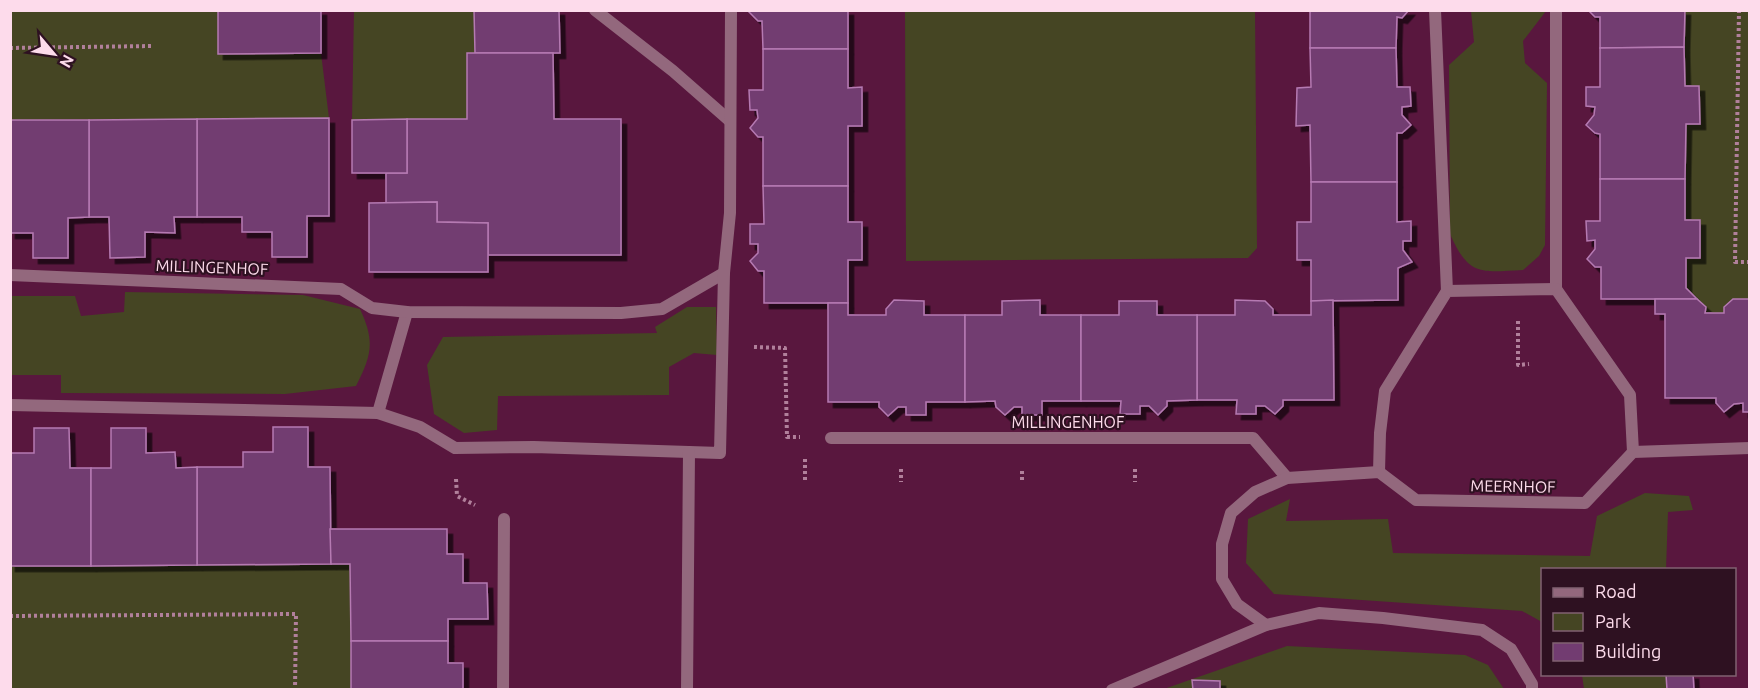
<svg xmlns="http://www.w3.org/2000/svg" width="1760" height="700" font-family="Ubuntu,sans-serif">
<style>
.green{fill:#454523}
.building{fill:#723c71;stroke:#b57ab2;stroke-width:1.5;filter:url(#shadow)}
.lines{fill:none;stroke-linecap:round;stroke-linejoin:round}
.path{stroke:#b1809b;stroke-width:4;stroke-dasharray:3 3;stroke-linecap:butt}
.lane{stroke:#93687d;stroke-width:12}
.street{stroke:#93687d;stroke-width:12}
.labels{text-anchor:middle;stroke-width:4.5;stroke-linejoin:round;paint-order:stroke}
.street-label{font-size:16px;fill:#fddbeb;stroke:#2e1121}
</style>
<defs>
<filter id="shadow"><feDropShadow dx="5.5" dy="5.5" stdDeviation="0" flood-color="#0009"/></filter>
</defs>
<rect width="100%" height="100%" fill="#59173e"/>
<!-- green -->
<g class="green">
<polygon points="10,11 218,11 218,54 321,53 329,118 11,120"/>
<polygon points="354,11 474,11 475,53 467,119 352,120"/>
<polygon points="905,11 1255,11 1257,248 1248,258 906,261"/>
<path d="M 1471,11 L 1546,11 L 1523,41 L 1525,63 L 1547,83 L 1545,245 L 1539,256 L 1523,270 C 1481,272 1469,277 1450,234 L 1449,65 L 1474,42 Z"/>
<polygon points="1685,11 1749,11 1749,299 1733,299 1724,307 1724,313 1705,313 1705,307 1686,288 1686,258 1700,258 1685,220 1686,124 1700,124 1699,86 1685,86"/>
<path d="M 125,292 L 303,295 L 360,309 C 375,341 372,355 356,386 L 285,394 L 61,393 L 61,375 L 11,375 L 11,296 L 75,296 L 81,316 L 124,312 Z"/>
<polygon points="687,307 716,307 717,355 694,353 669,367 669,395 498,396 497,430 464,433 434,414 427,365 443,337 657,333 655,327"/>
<polygon points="1645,493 1689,496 1693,510 1668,512 1666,569 1542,570 1542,622 1522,611 1274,594 1246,563 1248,519 1290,499 1286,521 1388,519 1393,553 1590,556 1597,516"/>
<polygon points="350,564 351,689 11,689 10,566"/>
<polygon points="1287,646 1465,655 1488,665 1504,689 1161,690"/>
<polygon points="1582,675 1668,675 1672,689 1584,689"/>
</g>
<!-- building -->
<g class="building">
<polygon points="218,10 321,10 321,53 218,54"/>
<polygon points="474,10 559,10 560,53 475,53"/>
<polygon points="848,10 848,49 763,49 762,21 758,21 748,11"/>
<polygon points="1310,10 1409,10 1402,18 1397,17 1396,48 1310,48"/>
<polygon points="1588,10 1685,10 1684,47 1600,48 1600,17 1595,17"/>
<polygon points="1684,47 1685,86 1699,86 1700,124 1686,124 1685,179 1600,179 1600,134 1595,133 1586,125 1594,115 1595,107 1586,106 1586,87 1600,87 1600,48"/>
<polygon points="1310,48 1396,48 1397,87 1410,87 1411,106 1402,107 1402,115 1411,125 1402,133 1397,133 1397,182 1311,182 1310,125 1296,126 1297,88 1311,87"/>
<polygon points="763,49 848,49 848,88 862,87 862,126 848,126 848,186 763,186 763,137 758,137 750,128 758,118 757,110 750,110 749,90 763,90"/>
<polygon points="467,53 553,53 554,119 621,119 621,255 488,255 488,223 437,222 437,202 386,203 386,173 407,173 407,119 467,119"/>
<polygon points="329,118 329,216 307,216 307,257 272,257 272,232 242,232 242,217 197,217 197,119"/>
<polygon points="197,119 197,217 174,217 175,233 145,232 145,257 110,258 109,217 89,217 89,120"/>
<polygon points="407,119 407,173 352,173 352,120"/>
<polygon points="10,120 89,120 89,217 68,218 68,258 33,258 33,233 10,233"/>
<polygon points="1600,179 1685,179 1685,220 1700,220 1700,258 1686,258 1686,288 1697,299 1601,299 1601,267 1595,267 1587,259 1595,249 1595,240 1587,241 1586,221 1600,221"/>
<polygon points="1311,182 1397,182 1397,222 1411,221 1411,241 1403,241 1403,250 1412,262 1398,268 1398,300 1311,301 1311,260 1297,260 1297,222 1311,222"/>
<polygon points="763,186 848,186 848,222 862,222 862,260 848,260 848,303 764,303 764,271 758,271 750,261 758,253 758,244 750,244 750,224 764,224"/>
<polygon points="437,202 437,222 488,223 488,272 369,272 369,203"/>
<polygon points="1655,299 1697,299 1706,307 1705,313 1724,313 1724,307 1733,299 1750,299 1750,412 1743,412 1743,403 1734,404 1724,412 1716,403 1716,398 1665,398 1665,314 1655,314"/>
<polygon points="894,300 924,301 924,315 965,315 965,402 926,402 926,415 906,415 906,407 898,407 888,416 879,407 879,402 828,402 828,303 848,303 848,315 886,315 886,309"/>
<polygon points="1040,300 1040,315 1081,315 1081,401 1042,401 1042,415 1022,415 1022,407 1014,407 1005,415 996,407 995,401 965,402 965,315 1002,315 1002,301"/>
<polygon points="1235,300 1265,301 1273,309 1273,315 1311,315 1311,301 1333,300 1334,400 1283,400 1283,406 1275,414 1265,406 1256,406 1256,414 1236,414 1237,400 1197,400 1197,315 1235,315"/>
<polygon points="1119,301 1157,301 1157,315 1197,315 1197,400 1167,401 1167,406 1158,415 1149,406 1140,406 1140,414 1120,414 1121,401 1081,401 1081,315 1119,315"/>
<polygon points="273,427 308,427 308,467 330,467 331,564 197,565 197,467 243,467 243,452 273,452"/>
<polygon points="34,428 69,428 70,468 91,468 91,566 10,566 10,453 34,453"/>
<polygon points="111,428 146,428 146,453 175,452 176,468 197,467 197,565 91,566 91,468 111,468"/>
<polygon points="330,529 447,529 447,554 463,554 463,583 487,583 488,619 448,619 448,641 351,641 350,564 331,564"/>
<polygon points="351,641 448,641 448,663 463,663 463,690 351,690"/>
<polygon points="1666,674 1693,674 1694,690 1667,690"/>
<polygon points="1192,680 1220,681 1220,690 1193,690"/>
</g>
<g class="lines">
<!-- path -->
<g class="path">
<polyline points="1739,10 1735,262 1750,262"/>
<polyline points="10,48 151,46"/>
<polyline points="1518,321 1518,365 1529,364"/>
<polyline points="754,347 785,348 787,437 800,437"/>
<polyline points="805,459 805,481"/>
<polyline points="901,469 901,482"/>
<polyline points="1135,469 1135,482"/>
<polyline points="456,479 457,496 475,505"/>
<polyline points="1022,480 1022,469"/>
<polyline points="10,616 296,614 295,690"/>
</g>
<!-- lane -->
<polyline class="lane" points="378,413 407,312"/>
<!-- street -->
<g class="street">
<polyline points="595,10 673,71 730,121"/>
<polyline points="1435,10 1447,291"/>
<polyline points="1556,10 1556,289"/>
<polyline points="10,275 341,289 372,308 407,312 621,313 662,309 724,273"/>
<polyline points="10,405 378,413 420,427 455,448 534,447 720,453 724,273 730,213 731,10"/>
<polyline points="831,438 1253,438 1287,478"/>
<polyline points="1379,472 1380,433 1385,391 1447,291 1556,289 1630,395 1633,452"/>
<polyline points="1266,625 1237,604 1222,579 1222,544 1231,513 1255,492 1287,478 1379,472 1416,500 1585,503 1633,452 1750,448"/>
<polyline points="503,690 504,519"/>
<polyline points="687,690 689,452"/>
<polyline points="1112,690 1266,625 1319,613 1383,618 1482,630 1511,649 1532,684 1532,690"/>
</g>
</g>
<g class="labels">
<!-- street labels -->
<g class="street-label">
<text transform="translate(212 267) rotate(2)" y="6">MILLINGENHOF</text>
<text x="1068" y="428">MILLINGENHOF</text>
<text transform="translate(1513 486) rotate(1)" y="6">MEERNHOF</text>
</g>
</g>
<!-- border -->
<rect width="1760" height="700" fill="none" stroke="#fddbeb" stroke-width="24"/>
<!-- legend -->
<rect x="1541" y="568" width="195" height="108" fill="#2e1121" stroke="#816272" stroke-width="1.5"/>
<rect x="1553" y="588" width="30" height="9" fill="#93687d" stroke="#816272" stroke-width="1.5"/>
<text x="1595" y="598" font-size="18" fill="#fddbeb">Road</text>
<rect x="1553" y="613" width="30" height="18" fill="#454523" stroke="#816272" stroke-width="1.5"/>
<text x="1595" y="628" font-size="18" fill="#fddbeb">Park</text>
<rect x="1553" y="643" width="30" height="18" fill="#723c71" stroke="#816272" stroke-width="1.5"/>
<text x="1595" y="658" font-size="18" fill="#fddbeb">Building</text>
<!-- north arrow -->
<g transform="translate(54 54) rotate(119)" stroke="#2e1121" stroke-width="4.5" paint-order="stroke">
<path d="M0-4.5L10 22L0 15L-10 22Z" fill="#fddbeb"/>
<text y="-9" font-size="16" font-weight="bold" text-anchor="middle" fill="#fddbeb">N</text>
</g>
</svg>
